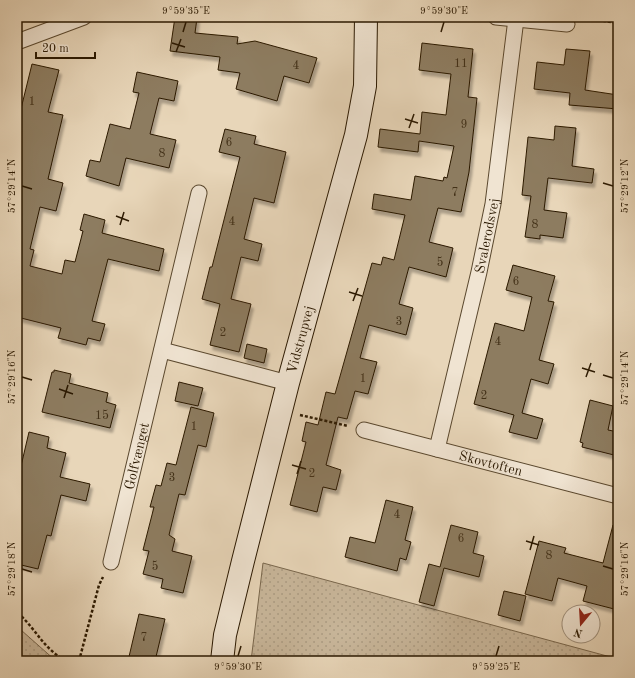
<svg xmlns="http://www.w3.org/2000/svg" width="635" height="678" font-family="'Old Standard TT',serif">
<style>
.grass{fill:url(#grass-dots);stroke:#79674d}
.building{fill:#8d7b60;stroke:#2a1800;filter:url(#shadow)}
.lines{fill:none;stroke-linecap:round;stroke-linejoin:round}
.street-casing{stroke:#5a482e;stroke-width:17}
.secondary-casing{stroke:#2a1800;stroke-width:24}
.path{stroke:#2a1800;stroke-width:2.5;stroke-dasharray:3 2;stroke-linecap:butt}
.street{stroke:#f0e4d2;stroke-width:15}
.secondary{stroke:#f0e4d2;stroke-width:22}
.ticks{fill:none;stroke:#2a1800;stroke-width:1.5}
.labels{text-anchor:middle;stroke-width:3.5;stroke-linejoin:round;paint-order:stroke}
.number-label{font-size:12px;fill:#433118}
.street-label{font-size:14px;fill:#2a1800;stroke:#f0e4d2}
.neatline{fill:none;stroke:#2a1800;stroke-width:1.5}
.ticks-label{font-size:10px;text-anchor:middle;fill:#2a1800}
</style>
<defs>
<pattern id="grass-dots" width="8" height="8" patternUnits="userSpaceOnUse"><rect width="8" height="8" fill="#c8b69a"/><path d="M2 2h.1M6 6h.1" fill="none" stroke="#ac9c83" stroke-width="1.8" stroke-linecap="round"/></pattern>
<filter id="shadow"><feDropShadow dx="2.5" dy="4.5" stdDeviation="1" flood-color="#0004"/></filter>
</defs>
<rect width="100%" height="100%" fill="#e8d6b9"/>
<filter id="stains"><feTurbulence type="fractalNoise" baseFrequency=".005" numOctaves="4"/><feColorMatrix values="0 0 0 0 .2 0 0 0 0 .09 0 0 0 0 .02 0 0 0 .5 -.17"/></filter>
<radialGradient id="worn" r=".72"><stop offset=".6" stop-color="#630" stop-opacity="0"/><stop offset="1" stop-color="#630" stop-opacity=".3"/></radialGradient>
<!-- grass -->
<g class="grass">
<polygon points="263,563 618,659 618,661 251,661"/>
<polygon points="17,629 21,630 56,661 17,661"/>
</g>
<!-- building -->
<g class="building">
<polygon points="175,17 197,18 195,33 238,37 237,44 255,41 317,58 309,83 284,76 277,101 236,89 240,73 218,70 220,57 170,51"/>
<polygon points="422,43 473,49 468,97 477,98 469,172 461,212 438,208 429,242 453,248 446,277 409,267 399,304 413,308 406,335 369,325 360,358 377,362 368,394 355,391 347,419 338,417 326,465 341,470 336,490 323,487 317,512 290,505 306,442 302,441 306,422 318,425 326,392 335,394 372,263 381,265 383,257 394,260 405,215 372,209 374,194 411,200 415,176 443,181 444,177 447,178 454,146 419,141 418,152 378,147 380,129 420,134 422,112 446,115 451,74 419,70"/>
<polygon points="566,49 590,51 585,90 618,95 618,109 569,105 570,93 534,89 537,62 564,65"/>
<polygon points="32,64 59,70 48,112 63,115 48,179 63,183 56,211 40,207 30,249 34,250 30,266 62,274 65,260 75,262 83,231 80,230 84,214 105,220 102,233 164,249 159,271 108,259 92,321 105,324 100,341 88,338 86,345 58,338 61,328 17,317 17,125"/>
<polygon points="137,72 178,81 174,101 159,98 150,134 176,140 169,168 126,158 119,186 86,176 90,160 100,162 110,124 130,129 139,93 133,92"/>
<polygon points="555,126 576,128 572,166 594,169 592,183 548,178 544,210 567,213 563,238 540,235 540,239 525,237 531,196 522,195 528,137 554,140"/>
<polygon points="225,129 256,136 254,144 286,152 274,203 254,198 244,239 262,244 258,261 241,257 231,299 251,304 239,352 210,345 220,304 202,299 210,267 212,267 240,157 219,152"/>
<polygon points="513,265 555,276 548,301 554,302 539,360 554,364 548,384 531,379 522,413 543,419 537,439 509,432 514,415 474,404 495,323 524,331 532,297 506,290"/>
<polygon points="247,344 267,349 264,363 244,358"/>
<polygon points="54,370 71,374 69,383 108,393 106,402 116,405 110,428 42,412 52,372 54,372"/>
<polygon points="179,382 203,388 198,406 175,401"/>
<polygon points="590,400 613,406 608,430 618,432 618,456 582,447 583,443 580,442"/>
<polygon points="191,407 214,413 206,447 198,445 185,495 179,494 169,535 175,539 172,551 192,556 183,593 161,588 163,579 143,574 149,551 143,550 154,507 150,507 156,485 161,486 167,463 176,465"/>
<polygon points="29,432 49,437 47,448 66,453 60,477 90,484 86,501 61,495 51,536 47,535 38,569 17,564 17,483"/>
<polygon points="386,500 413,507 405,540 411,542 406,560 400,558 397,571 345,557 350,537 375,543"/>
<polygon points="451,525 478,532 473,553 484,556 479,577 444,568 434,606 419,602 429,564 440,567"/>
<polygon points="613,525 618,526 618,610 583,601 587,586 558,578 552,601 525,594 539,541 566,548 564,553 603,563"/>
<polygon points="504,591 526,596 520,621 498,615"/>
<polygon points="139,614 165,619 155,661 128,661"/>
</g>
<g class="lines">
<!-- street casing -->
<g class="street-casing">
<g id="street">
<polyline points="496,17 567,24"/>
<polyline points="17,42 84,17"/>
<polyline points="162,350 288,383"/>
<path id="s1" d="M 364,430 L 618,496"/>
<path id="s2" d="M 437,449 L 479,272 L 493,204 L 516,19"/>
<path id="s3" d="M 111,562 L 199,193"/>
</g>
</g>
<!-- secondary casing -->
<g class="secondary-casing">
<g id="secondary">
<path id="s4" d="M 222,661 L 225,635 L 243,561 L 288,383 L 356,135 L 365,86 L 366,17"/>
</g>
</g>
<!-- path -->
<g class="path">
<polyline points="583,18 618,23"/>
<polyline points="300,415 348,426"/>
<path d="M 17,615 L 20,615 C 38,632 43,648 66,661"/>
<polyline points="79,661 99,585 103,577"/>
</g>
<!-- street -->
<use href="#street" class="street"/>
<!-- secondary -->
<use href="#secondary" class="secondary"/>
</g>
<!-- ticks -->
<path class="ticks" d="M 183,32 L 186,22M 441,32 L 444,22M 172,43 L 185,47M 176,52 L 181,39M 405,119 L 418,123M 409,128 L 414,114M 603,183 L 613,186M 22,186 L 32,189M 116,216 L 129,221M 120,225 L 124,212M 349,292 L 362,296M 353,301 L 358,288M 582,368 L 595,372M 603,375 L 613,378M 22,377 L 32,380M 586,377 L 591,363M 59,389 L 73,394M 64,398 L 68,385M 292,465 L 306,469M 297,474 L 301,461M 526,541 L 539,545M 530,550 L 534,536M 603,566 L 613,569M 22,569 L 32,572M 238,656 L 241,646M 496,656 L 499,646"/>
<g class="labels">
<!-- number labels -->
<g class="number-label">
<text x="461" y="67">11</text>
<text x="296" y="69">4</text>
<text x="32" y="105">1</text>
<text x="464" y="128">9</text>
<text x="229" y="146">6</text>
<text x="162" y="157">8</text>
<text x="455" y="196">7</text>
<text x="232" y="225">4</text>
<text x="535" y="228">8</text>
<text x="440" y="266">5</text>
<text x="516" y="285">6</text>
<text x="399" y="325">3</text>
<text x="223" y="336">2</text>
<text x="498" y="345">4</text>
<text x="363" y="382">1</text>
<text x="484" y="399">2</text>
<text x="102" y="419">15</text>
<text x="194" y="430">1</text>
<text x="312" y="477">2</text>
<text x="172" y="481">3</text>
<text x="397" y="518">4</text>
<text x="461" y="542">6</text>
<text x="549" y="559">8</text>
<text x="155" y="570">5</text>
<text x="144" y="641">7</text>
</g>
<!-- street labels -->
<g class="street-label">
<text dy="5" stroke="none"><textPath href="#s2" startOffset="219">Svalerodsvej</textPath></text>
<text dy="5" stroke="none"><textPath href="#s4" startOffset="331">Vidstrupvej</textPath></text>
<text dy="5" stroke="none"><textPath href="#s3" startOffset="109">Golfvænget</textPath></text>
<text dy="5" stroke="none"><textPath href="#s1" startOffset="131">Skovtoften</textPath></text>
</g>
</g>
<!-- margin -->
<rect width="635" height="678" fill="none" stroke="#e8d6b9" stroke-width="44"/>
<!-- north arrow -->
<g transform="translate(581 624) rotate(198)"><circle r="19" fill="#f0e4d2" stroke="#a1927e"/>
<path d="M0-3L7 15L0 10L-7 15Z" fill="#8f2418"/>
<text y="-6" font-size="11" font-weight="bold" text-anchor="middle" fill="#2a1800">N</text>
</g>
<!-- scale -->
<path d="M36 52v6h59v-6" fill="none" stroke="#2a1800" stroke-width="2"/>
<text x="42" y="52" font-size="12" fill="#2a1800" stroke="#f0e4d2" stroke-width="3" paint-order="stroke">20 m</text>
<rect x="22" y="22" width="591" height="634" class="neatline"/>
<g class="ticks-label">
<text x="186" y="14">9°59'35"E</text>
<text x="444" y="14">9°59'30"E</text>
<text transform="translate(11 186) rotate(-90)" y="4">57°29'14"N</text>
<text transform="translate(624 186) rotate(-90)" y="4">57°29'12"N</text>
<text transform="translate(11 377) rotate(-90)" y="4">57°29'16"N</text>
<text transform="translate(624 378) rotate(-90)" y="4">57°29'14"N</text>
<text transform="translate(11 569) rotate(-90)" y="4">57°29'18"N</text>
<text transform="translate(624 569) rotate(-90)" y="4">57°29'16"N</text>
<text x="238" y="670">9°59'30"E</text>
<text x="496" y="670">9°59'25"E</text>
</g>
<rect width="100%" height="100%" filter="url(#stains)"/>
<rect width="100%" height="100%" fill="url(#worn)"/>
</svg>
